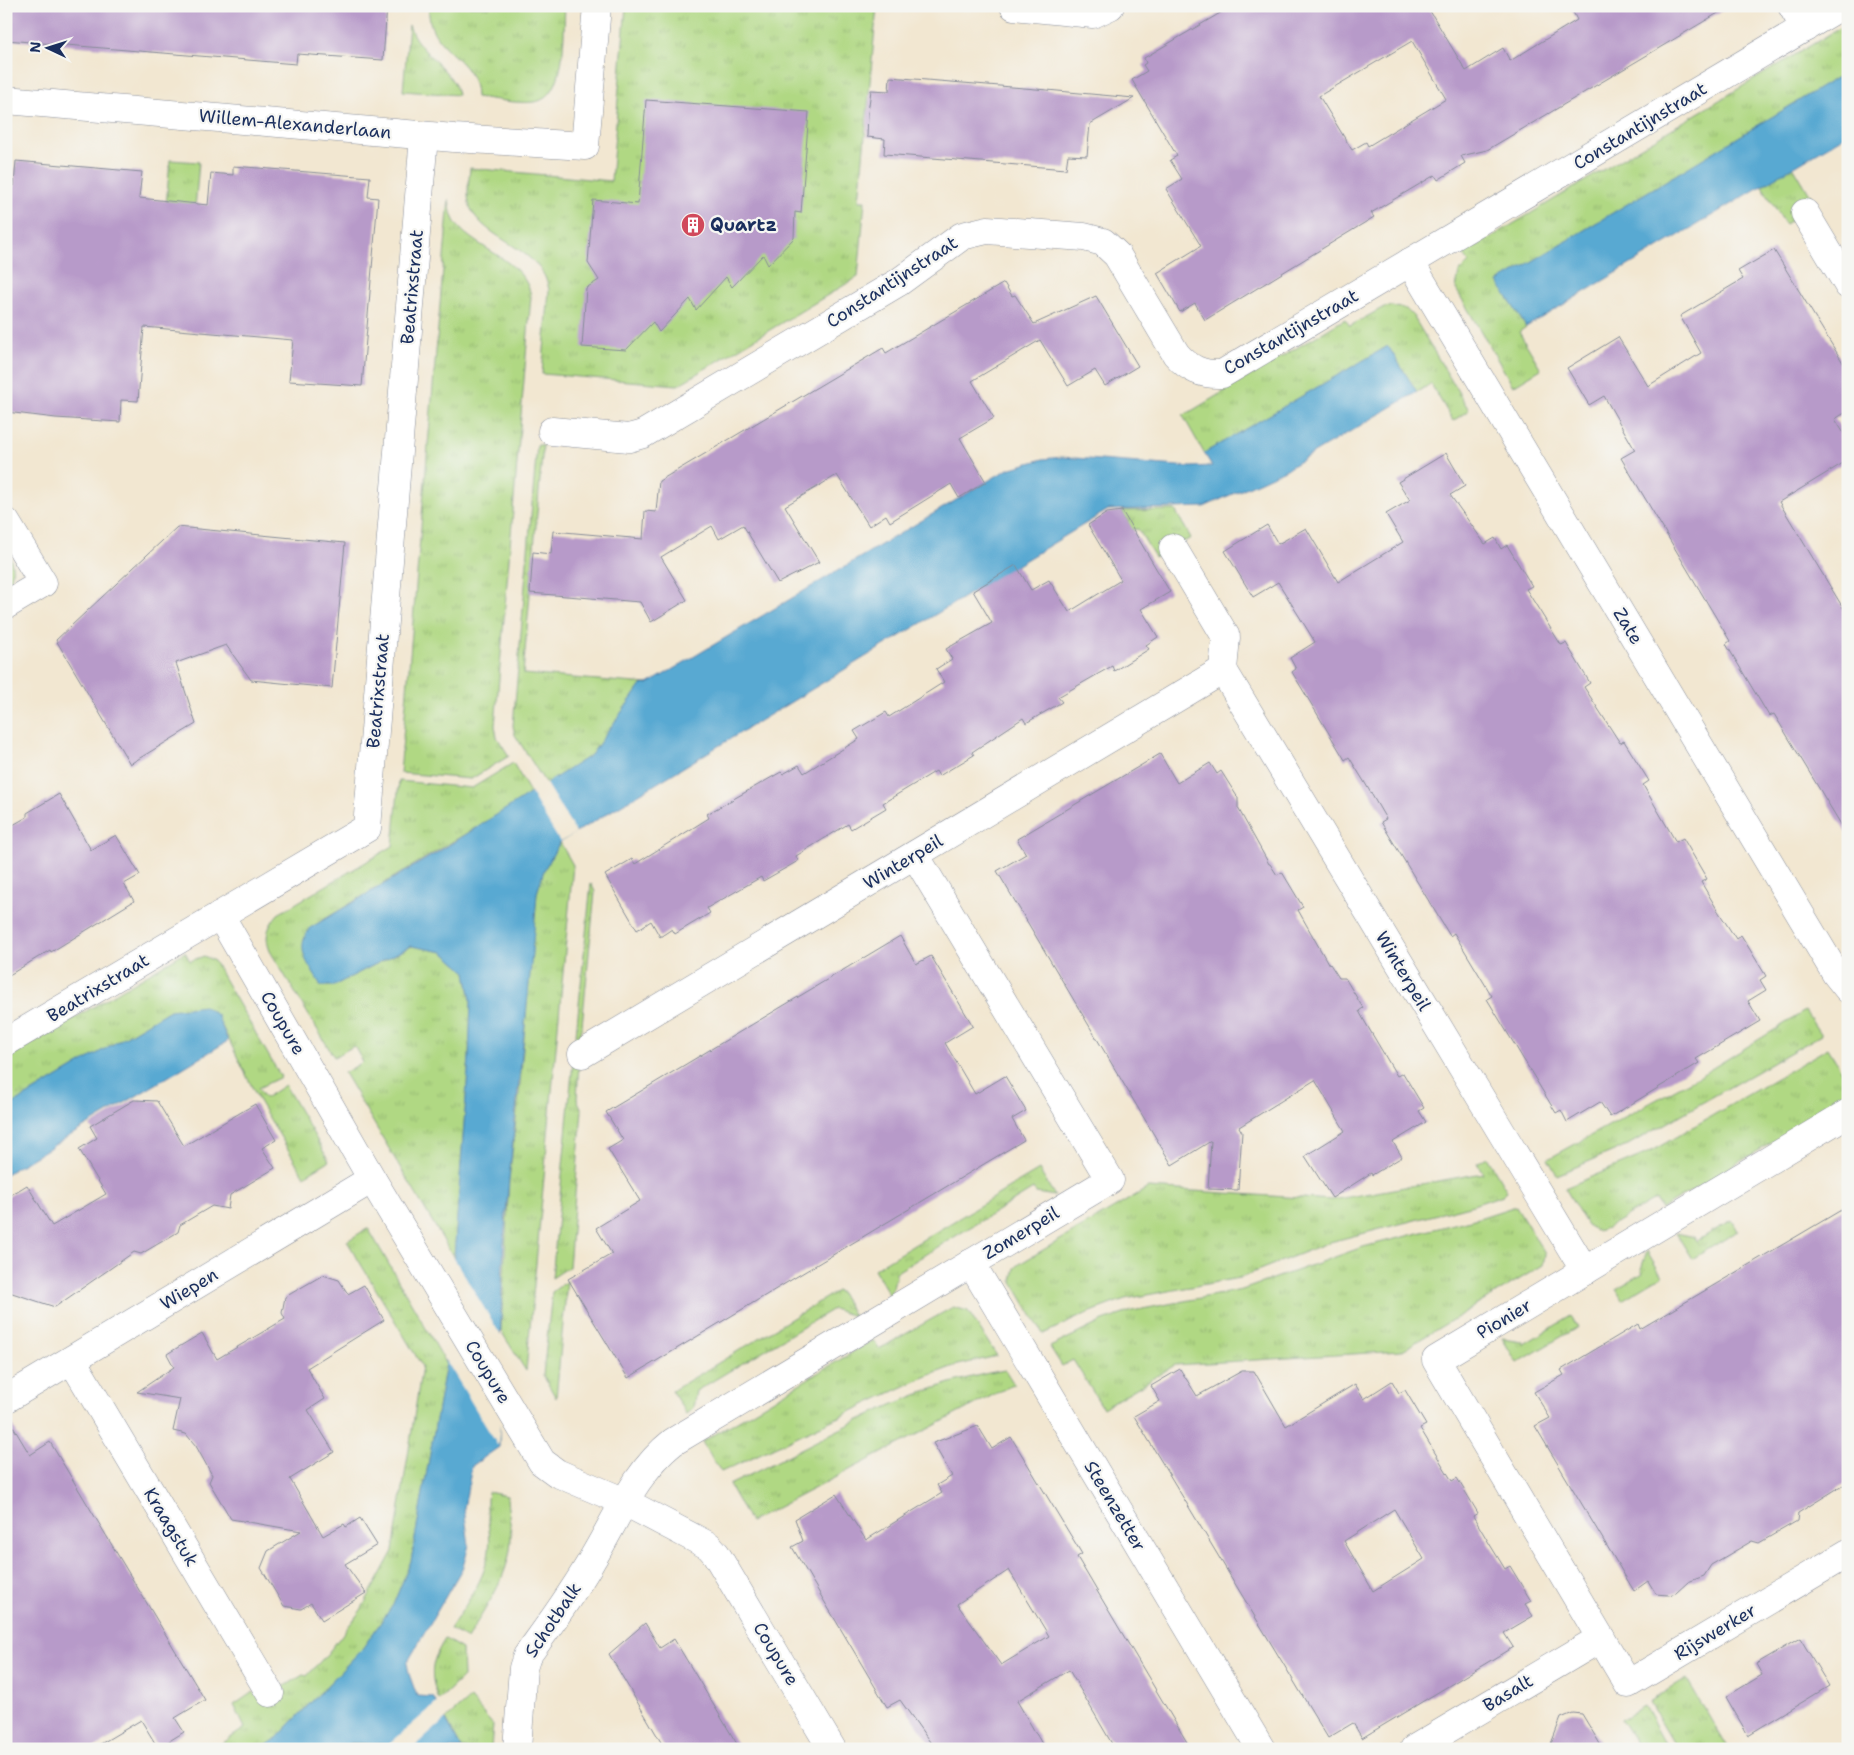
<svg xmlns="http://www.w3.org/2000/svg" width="1854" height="1755" font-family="'Shantell Sans',sans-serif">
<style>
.grass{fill:url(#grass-tufts);stroke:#668470}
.water{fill:#58a9d2;stroke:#3a6c98}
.pier{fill:#f2e7d1}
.building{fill:#b79ac9;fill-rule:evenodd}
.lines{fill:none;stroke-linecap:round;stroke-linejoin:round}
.street-casing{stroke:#868b98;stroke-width:29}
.street{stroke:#fff;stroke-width:28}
.labels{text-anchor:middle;stroke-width:4.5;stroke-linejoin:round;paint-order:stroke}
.street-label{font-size:18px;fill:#1b2f5e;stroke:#f6f6f2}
.poi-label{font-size:18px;font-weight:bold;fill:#1b2f5e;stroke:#f6f6f2;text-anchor:start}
</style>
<defs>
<pattern id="grass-tufts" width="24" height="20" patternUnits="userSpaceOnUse" patternTransform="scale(1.25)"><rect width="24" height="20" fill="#b0d883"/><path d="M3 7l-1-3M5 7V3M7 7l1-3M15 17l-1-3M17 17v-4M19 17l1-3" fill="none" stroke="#97ba74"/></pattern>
</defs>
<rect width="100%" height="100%" fill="#f6f6f2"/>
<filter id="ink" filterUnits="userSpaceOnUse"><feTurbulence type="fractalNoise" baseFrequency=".02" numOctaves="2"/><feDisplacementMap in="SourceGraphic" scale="10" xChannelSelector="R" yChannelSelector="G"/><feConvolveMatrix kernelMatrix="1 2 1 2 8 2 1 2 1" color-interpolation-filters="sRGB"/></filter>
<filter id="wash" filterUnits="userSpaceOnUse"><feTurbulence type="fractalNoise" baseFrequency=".0096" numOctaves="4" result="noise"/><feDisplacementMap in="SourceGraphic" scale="20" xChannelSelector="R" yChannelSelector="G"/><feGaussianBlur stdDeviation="1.12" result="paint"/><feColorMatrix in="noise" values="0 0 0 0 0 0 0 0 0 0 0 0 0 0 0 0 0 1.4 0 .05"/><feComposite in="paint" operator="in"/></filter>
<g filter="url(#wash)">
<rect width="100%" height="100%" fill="#f2e7d1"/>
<!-- grass -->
<g class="grass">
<path d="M 429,6 L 565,6 C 563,32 568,98 534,102 C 516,104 494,99 476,97 C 476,54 425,52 429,6 Z"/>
<path d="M 626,6 L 877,6 L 859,201 L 865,201 L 858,277 L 678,385 L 542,374 L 549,290 C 543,248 484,241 470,207 C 466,195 469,181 470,168 L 611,181 Z"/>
<polygon points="1848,23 1848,71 1498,282 1526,327 1519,332 1541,369 1513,386 1456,289 1459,272 1469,262 1463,254"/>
<path d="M 409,25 C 417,53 454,69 458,95 L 403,91 Z"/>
<polygon points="170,160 199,162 185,325 156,322"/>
<polygon points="1793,166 1816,205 1785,224 1762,186"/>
<path d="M 449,199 C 450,208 451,217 457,225 C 477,250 525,260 531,296 L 495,726 L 497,737 L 509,756 L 471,779 L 400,773 Z"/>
<polygon points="1390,306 1406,309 1413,316 1469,410 1453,421 1431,384 1417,392 1388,346 1204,453 1183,416 1345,319 1350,326 1384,307"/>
<polygon points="537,445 543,445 523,674 648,684 641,685 591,755 546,784 515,735 513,726"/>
<polygon points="1175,510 1191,538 1155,557 1138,529 1132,530 1122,511"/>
<path d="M 6,550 C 14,563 15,575 6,588 Z"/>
<path d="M 513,763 L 531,794 L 310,928 C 294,949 311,967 321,986 L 333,986 L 412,946 L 443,952 L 466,972 L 471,1000 L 469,1057 L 454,1258 L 344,1073 L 363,1062 L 354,1046 L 334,1057 L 270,951 C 264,936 268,926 278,914 L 393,846 L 399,781 L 472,788 Z"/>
<polygon points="560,842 573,865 526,1371 501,1331 509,1180 519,1095 537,893 544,870"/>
<polygon points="591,883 595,892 580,1046 575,1045"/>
<polygon points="185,952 190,961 204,956 214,961 281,1077 258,1088 265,1098 285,1085 329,1161 304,1176 259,1101 222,1026 170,1010 6,1108 6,1059"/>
<polygon points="1805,1011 1821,1035 1628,1145 1557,1175 1548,1159 1703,1074"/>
<polygon points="1828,1048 1848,1081 1848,1097 1661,1209 1656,1199 1607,1228 1597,1231 1587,1225 1565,1188 1650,1152"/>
<polygon points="573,1062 579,1062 577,1099 582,1110 569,1267 552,1278"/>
<polygon points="1487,1157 1507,1191 1503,1195 1473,1205 1330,1242 1239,1278 1125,1299 1090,1312 1043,1334 1012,1281 1015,1268 1021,1263 1148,1188 1332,1200 1483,1173 1477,1163"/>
<polygon points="1039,1170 1055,1196 1036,1193 1033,1189 895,1273 896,1276 890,1296 874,1269"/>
<polygon points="1516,1206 1545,1254 1543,1265 1401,1351 1175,1365 1103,1408 1073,1360 1062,1366 1050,1347 1103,1321 1132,1311 1242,1290 1363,1247 1482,1217"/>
<polygon points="1732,1220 1738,1231 1692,1259 1676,1233 1695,1237 1697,1241"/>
<polygon points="368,1228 446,1363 411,1561 393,1605 362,1649 276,1739 261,1749 214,1749 245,1728 234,1705 253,1692 262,1700 303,1675 307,1676 328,1653 361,1610 393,1551 422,1366 347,1241"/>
<polygon points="1647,1251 1662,1276 1622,1300 1616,1289 1643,1273 1641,1269"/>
<polygon points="567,1281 556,1398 543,1375 552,1292"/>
<polygon points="837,1291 841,1293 854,1316 833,1309 696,1391 693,1408 686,1414 672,1391"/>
<polygon points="953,1307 968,1311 997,1356 954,1366 920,1379 721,1472 702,1442 873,1340 879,1349"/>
<polygon points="1571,1316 1578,1327 1517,1363 1502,1338 1522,1341 1524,1344"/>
<path d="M 1005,1370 L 1014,1384 L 750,1522 L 729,1485 C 818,1443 907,1386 1005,1370 Z"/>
<path d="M 488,1492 L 507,1496 C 507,1509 511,1521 511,1534 C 512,1574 486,1606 467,1639 L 450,1629 C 466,1604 485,1580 489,1550 C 492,1530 484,1512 488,1492 Z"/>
<path d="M 445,1639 L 462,1649 L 463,1677 L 439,1700 C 429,1675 430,1663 445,1639 Z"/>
<polygon points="1687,1679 1728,1749 1677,1749 1649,1702"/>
<polygon points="470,1698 493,1725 491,1749 462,1749 446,1719"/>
<polygon points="1644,1706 1668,1749 1639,1749 1621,1719"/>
<polygon points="351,1743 390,1744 384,1749 337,1749"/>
</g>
<!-- water -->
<g class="water">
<polygon points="1848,71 1848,134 1526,327 1498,282"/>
<path d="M 1388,346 L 1417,392 L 1285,470 L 1204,507 L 1108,510 L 560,842 L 544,870 L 537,893 C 530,989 518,1084 509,1179 C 500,1268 500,1358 499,1447 L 472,1466 L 464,1508 L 469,1545 L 463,1567 L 407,1663 L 409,1674 L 417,1696 L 433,1697 L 462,1749 L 395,1749 L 390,1744 L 351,1743 L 337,1749 L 261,1749 L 276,1739 L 362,1649 L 393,1605 L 411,1561 L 446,1363 L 469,1057 L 471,1000 L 466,972 L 443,952 L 411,946 L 333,986 L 321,986 C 310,965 293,951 310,928 L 438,852 L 591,755 L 641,685 L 648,684 L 1008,469 L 1043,459 L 1062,457 L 1191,467 L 1212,466 L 1204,453 Z"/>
<polygon points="204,1006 217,1015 228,1041 6,1174 6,1108 170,1010"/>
</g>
<!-- pier -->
<g class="pier">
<polygon points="545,782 576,833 560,842 530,792"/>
<polygon points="452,1255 503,1339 502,1400 498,1446 444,1357"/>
<polygon points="439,1701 448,1717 446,1719 412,1749 392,1749 387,1746"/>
</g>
<g id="blocks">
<!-- building -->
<g class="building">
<polygon points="6,6 387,6 383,60 297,54 296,64 6,40"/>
<path d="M 1232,6 L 1427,6 L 1466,71 L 1503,48 L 1510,61 L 1577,20 L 1570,6 L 1730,6 L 1487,150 L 1461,156 L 1465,163 L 1438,180 L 1435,175 L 1371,213 L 1374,217 L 1205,320 L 1195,303 L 1180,312 L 1157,273 L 1201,246 L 1166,189 L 1182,179 L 1170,160 L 1177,156 L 1132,80 L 1147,71 L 1143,65 L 1146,63 L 1144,58 ZM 1412,41 L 1446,99 L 1368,146 L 1366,142 L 1352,150 L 1319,96 Z"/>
<polygon points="890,77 1036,89 1134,98 1090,124 1087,156 1068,155 1066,169 884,154 885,139 867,137 868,113 871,90 889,91"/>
<polygon points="646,100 809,112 801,213 795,212 794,238 768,265 763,255 732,287 726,277 696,310 690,299 659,332 653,322 626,350 582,347 586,288 599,280 588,263 593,200 638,204"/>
<polygon points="16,161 142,172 139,198 208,205 211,173 233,175 233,166 370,177 368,197 378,198 362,386 289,381 293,340 144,327 138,401 121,400 120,422 56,418 6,412 6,186 14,186"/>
<polygon points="1774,250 1848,371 1848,411 1835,419 1848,440 1848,460 1779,502 1848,616 1848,836 1774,714 1769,716 1726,644 1730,641 1621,458 1635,450 1604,396 1589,405 1567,368 1618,337 1648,386 1701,353 1680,316 1743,279 1738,271"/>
<polygon points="1004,283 1012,296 1015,295 1034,324 1096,296 1138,366 1105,386 1095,370 1068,386 1040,340 972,381 994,418 960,438 986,482 959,498 951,484 890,522 886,515 869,526 837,475 785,506 819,562 778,583 743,525 719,539 712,526 661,557 687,600 651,622 640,602 530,593 533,552 551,554 553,531 643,539 645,511 656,512 659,481 883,348 886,353"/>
<polygon points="1446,453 1465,486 1450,495 1485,544 1495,538 1501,549 1507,545 1532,586 1526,589 1561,645 1566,643 1590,683 1584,687 1620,743 1624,741 1649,781 1643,785 1676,842 1683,838 1707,879 1701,882 1718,911 1736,939 1741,935 1766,976 1760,980 1766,990 1748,1001 1760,1021 1696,1059 1699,1063 1610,1117 1600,1102 1567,1122 1561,1110 1556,1113 1487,999 1492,996 1454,933 1450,936 1381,822 1386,819 1365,783 1349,757 1345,760 1292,672 1296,669 1290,658 1315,642 1278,582 1253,597 1225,551 1267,525 1278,544 1306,528 1338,582 1403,542 1386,514 1410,500 1398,482"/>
<polygon points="1122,511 1170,592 1141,609 1158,637 1146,645 1149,649 1114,671 1112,666 1058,697 1062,702 1026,723 1023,718 972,752 974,755 939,776 936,771 883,803 886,808 851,829 848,824 796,856 798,861 763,881 761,877 707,908 710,913 675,934 672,929 660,937 651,921 637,930 605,875 632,859 635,864 709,818 707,814 781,772 783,774 799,765 804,773 859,739 854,731 886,712 889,717 944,682 936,669 952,659 946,649 992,623 973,591 1016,565 1031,590 1049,580 1069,612 1121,580 1088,525 1107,513"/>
<polygon points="177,527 345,543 332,688 251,680 226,645 176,663 196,724 130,764 56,640"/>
<polygon points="1160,754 1177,783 1210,763 1217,774 1221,771 1238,798 1238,808 1269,864 1270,864 1277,875 1282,872 1303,907 1298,910 1329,965 1330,964 1339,978 1345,978 1363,1008 1359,1011 1365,1022 1397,1076 1403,1073 1424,1108 1419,1111 1426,1122 1393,1142 1402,1157 1372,1175 1371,1173 1332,1198 1305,1156 1345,1131 1315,1080 1239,1127 1242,1132 1238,1190 1208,1189 1211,1141 1172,1165 997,871 1026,854 1017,839"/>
<polygon points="59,794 91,850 116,835 140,875 124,884 134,901 51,952 50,950 6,977 6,829 27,817 27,813"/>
<polygon points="900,936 916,964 931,956 973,1026 945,1043 975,1094 1005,1076 1026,1111 1012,1119 1024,1140 628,1378 568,1279 612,1254 596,1228 640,1201 608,1149 623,1140 606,1112"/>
<polygon points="134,1100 157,1101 184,1146 255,1104 276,1140 262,1148 275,1168 230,1195 228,1209 212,1206 180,1225 178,1232 141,1254 134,1252 55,1307 6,1291 6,1198 27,1185 52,1226 106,1194 79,1149 97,1138 90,1126"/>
<polygon points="1848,1206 1848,1482 1798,1513 1797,1521 1759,1543 1752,1541 1711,1565 1704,1576 1688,1582 1676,1593 1669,1595 1656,1594 1648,1581 1634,1591 1535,1426 1550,1418 1534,1392 1564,1375 1561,1370 1638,1324 1640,1329"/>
<polygon points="323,1275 339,1280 348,1294 364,1285 384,1320 307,1368 325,1399 308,1410 334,1452 290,1479 323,1536 344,1524 346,1527 360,1518 377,1545 345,1564 366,1593 322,1620 311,1603 301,1609 284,1606 261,1568 268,1551 301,1531 231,1519 209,1482 212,1475 196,1446 186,1434 173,1431 180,1399 137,1392 174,1367 167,1354 202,1333 217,1359 285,1319 282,1313 285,1297"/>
<path d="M 1180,1369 L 1197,1396 L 1242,1371 L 1254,1371 L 1286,1426 L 1355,1384 L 1364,1399 L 1392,1381 L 1399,1393 L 1405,1390 L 1426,1425 L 1420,1428 L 1452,1481 L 1457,1478 L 1478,1513 L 1473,1516 L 1489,1543 L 1505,1569 L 1510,1566 L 1531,1601 L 1525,1604 L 1533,1616 L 1504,1633 L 1513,1647 L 1362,1738 L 1353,1723 L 1328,1738 L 1134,1416 L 1160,1401 L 1151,1386 ZM 1394,1509 L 1424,1559 L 1373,1591 L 1344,1541 Z"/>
<polygon points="6,1415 30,1455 50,1442 205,1700 175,1718 184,1732 158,1748 141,1720 92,1749 6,1749"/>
<path d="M 978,1426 L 992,1449 L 1011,1437 L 1082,1554 L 1077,1557 L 1100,1596 L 1191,1749 L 1115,1749 L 1069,1670 L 1017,1701 L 1045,1749 L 935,1749 L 900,1700 L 887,1707 L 792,1547 L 803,1541 L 795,1519 L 836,1494 L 866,1540 L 942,1493 L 937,1485 L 952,1476 L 933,1443 ZM 1009,1570 L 1049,1636 L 1001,1665 L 957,1604 Z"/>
<polygon points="645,1623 660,1648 674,1639 740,1749 665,1749 609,1654"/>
<polygon points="1800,1638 1829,1686 1748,1735 1726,1697 1762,1675 1756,1664"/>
<polygon points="1573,1713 1582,1714 1603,1749 1549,1749 1561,1718"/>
</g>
</g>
</g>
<g filter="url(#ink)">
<use href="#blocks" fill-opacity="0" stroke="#868b98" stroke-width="1"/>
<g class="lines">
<!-- street casing -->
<g class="street-casing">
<g id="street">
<polyline points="1014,6 1093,14 1110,6"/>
<polyline points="1792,6 1805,28"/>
<polyline points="6,100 454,138 585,146 597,6"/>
<polyline points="1805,213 1848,285"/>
<polyline points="1410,262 1836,974 1848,989"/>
<path d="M 552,431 L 629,438 L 643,434 L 899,282 L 962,236 L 987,230 L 1084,237 L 1103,242 L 1117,255 L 1176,354 C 1189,369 1202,375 1222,374 L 1841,6"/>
<polyline points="6,522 43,583 6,605"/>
<polyline points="1173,548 1226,637 1223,670"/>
<polyline points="220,915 372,1179 542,1462 557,1473 625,1502 709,1546 716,1554 832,1749"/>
<polyline points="6,1042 367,828 424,136"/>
<polyline points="582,1054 1223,670 1585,1271"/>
<polyline points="1848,1113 1436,1360 1628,1684 1848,1553"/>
<polyline points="971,1263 1261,1749"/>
<polyline points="72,1360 270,1693"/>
<polyline points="6,1399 372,1179"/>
<path d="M 517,1749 L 523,1668 L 527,1656 C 550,1624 574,1592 593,1558 C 617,1518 636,1471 673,1442 L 1110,1180 L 915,855"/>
<polyline points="1414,1749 1601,1638"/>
</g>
</g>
<!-- street -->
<use href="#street" class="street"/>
</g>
</g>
<!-- icons -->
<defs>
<g id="building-disc" transform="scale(1.25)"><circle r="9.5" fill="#d1495b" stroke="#f6f6f2"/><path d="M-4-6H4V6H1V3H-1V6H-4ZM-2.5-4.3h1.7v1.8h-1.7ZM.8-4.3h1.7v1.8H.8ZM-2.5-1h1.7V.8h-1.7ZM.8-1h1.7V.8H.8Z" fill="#fff"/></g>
</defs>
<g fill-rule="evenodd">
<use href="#building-disc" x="693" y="225"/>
</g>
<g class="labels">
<!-- street labels -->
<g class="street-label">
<text transform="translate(295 124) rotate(5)" y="6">Willem-Alexanderlaan</text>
<text transform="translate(1640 126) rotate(-31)" y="6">Constantijnstraat</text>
<text transform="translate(892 282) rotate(-33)" y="6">Constantijnstraat</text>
<text transform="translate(412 287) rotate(-85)" y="6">Beatrixstraat</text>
<text transform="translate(1291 332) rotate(-30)" y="6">Constantijnstraat</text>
<text transform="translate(1628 626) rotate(59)" y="6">Zate</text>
<text transform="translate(378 691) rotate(-85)" y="6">Beatrixstraat</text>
<text transform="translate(903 862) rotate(-31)" y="6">Winterpeil</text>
<text transform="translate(1403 971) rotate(59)" y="6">Winterpeil</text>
<text transform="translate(98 988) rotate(-31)" y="6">Beatrixstraat</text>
<text transform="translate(283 1023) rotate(60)" y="6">Coupure</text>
<text transform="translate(1021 1233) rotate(-31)" y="6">Zomerpeil</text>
<text transform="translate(189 1289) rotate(-31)" y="6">Wiepen</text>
<text transform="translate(1504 1319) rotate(-31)" y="6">Pionier</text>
<text transform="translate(488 1372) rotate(59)" y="6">Coupure</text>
<text transform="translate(1115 1506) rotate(59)" y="6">Steenzetter</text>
<text transform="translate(171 1527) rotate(59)" y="6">Kraagstuk</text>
<text transform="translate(553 1620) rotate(-56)" y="6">Schotbalk</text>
<text transform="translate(1715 1632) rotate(-31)" y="6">Rijswerker</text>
<text transform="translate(776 1654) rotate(59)" y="6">Coupure</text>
<text transform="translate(1508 1693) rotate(-31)" y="6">Basalt</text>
</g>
<!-- poi labels -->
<g class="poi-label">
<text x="710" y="231">Quartz</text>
</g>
</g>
<!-- margin -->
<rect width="1854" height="1755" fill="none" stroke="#f6f6f2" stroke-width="25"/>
<!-- north arrow -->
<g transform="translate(48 48) rotate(274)" stroke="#f6f6f2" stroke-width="4" paint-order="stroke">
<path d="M0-4L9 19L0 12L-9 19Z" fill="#1b2f5e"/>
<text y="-8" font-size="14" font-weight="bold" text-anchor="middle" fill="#1b2f5e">N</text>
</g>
</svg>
